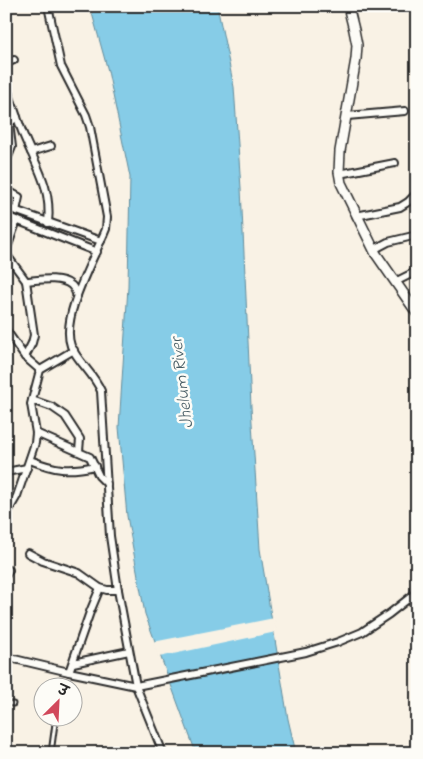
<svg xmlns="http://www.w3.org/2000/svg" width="423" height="759" font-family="'Indie Flower','Playpen Sans Deva',sans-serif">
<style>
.water{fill:#86cce7;stroke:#628c9c}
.pier{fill:#f9f2e5}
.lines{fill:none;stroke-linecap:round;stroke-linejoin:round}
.lane-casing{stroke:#2b2b2b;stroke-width:7}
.street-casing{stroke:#2b2b2b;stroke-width:10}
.secondary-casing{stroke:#2b2b2b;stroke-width:12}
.lane{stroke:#fdfcf7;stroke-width:3}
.street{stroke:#fdfcf7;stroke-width:6}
.secondary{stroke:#fdfcf7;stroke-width:9}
.labels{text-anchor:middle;stroke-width:5;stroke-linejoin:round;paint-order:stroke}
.water-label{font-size:18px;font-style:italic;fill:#465b63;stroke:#fdfcf7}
</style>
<rect width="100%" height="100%" fill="#f9f2e5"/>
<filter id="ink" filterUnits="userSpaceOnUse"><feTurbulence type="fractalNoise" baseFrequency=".02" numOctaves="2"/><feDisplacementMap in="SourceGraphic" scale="10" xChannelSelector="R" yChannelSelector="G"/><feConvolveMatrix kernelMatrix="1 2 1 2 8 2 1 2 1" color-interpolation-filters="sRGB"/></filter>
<g filter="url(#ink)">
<!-- water -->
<polygon class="water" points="90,6 217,6 234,87 241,188 251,407 260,549 288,719 296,753 196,753 145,614 127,516 119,427 128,287 130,177 108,71"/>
<!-- pier -->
<polygon class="pier" points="274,618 276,632 159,657 153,642"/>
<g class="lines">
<!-- lane casing -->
<g class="lane-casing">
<g id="lane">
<polyline points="6,703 13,704"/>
<polyline points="51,753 56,716"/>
</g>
</g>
<!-- street casing -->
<g class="street-casing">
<g id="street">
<path d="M 48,6 L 61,66 L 86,115 L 90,127 L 107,217 L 106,229 C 95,257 60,316 71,346 C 78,362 94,374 101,391 L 110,536 L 118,590 L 136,686 L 163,753"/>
<polyline points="6,63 14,60"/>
<path d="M 6,86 C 12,102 17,118 23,134 C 36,166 52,187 48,223"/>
<polyline points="347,116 405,111"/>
<polyline points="31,152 51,146"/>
<polyline points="6,162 12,147 9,123 17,117"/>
<polyline points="339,174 395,163"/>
<polyline points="6,190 19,197 16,211"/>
<polyline points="6,207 101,241"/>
<polyline points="6,216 97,252"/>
<polyline points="356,216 400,207 408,202 417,193"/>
<polyline points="373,250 388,242 417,235"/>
<polyline points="6,251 17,220"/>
<polyline points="6,254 26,281 34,335 32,343 25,357"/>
<path d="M 26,281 C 39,280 60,276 71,285 C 75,288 75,292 77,296"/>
<polyline points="395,282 417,271"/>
<polyline points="6,330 25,357 40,370"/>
<polyline points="32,400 52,407 65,416 80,439 79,451"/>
<polyline points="36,433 90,457 99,476 107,484"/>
<path d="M 30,460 C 55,470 68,472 95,466"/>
<polyline points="6,472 27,468"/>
<polyline points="6,515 17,496 35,443 36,433 31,404 40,370 74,350"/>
<polyline points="28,553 43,561 79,573 100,588 107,590 118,590"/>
<polyline points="6,575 9,570"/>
<polyline points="6,657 69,672 136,686 306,652 338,642 362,632 389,614 417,592"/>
<polyline points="73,663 129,651"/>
<polyline points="69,672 90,612 100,588"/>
</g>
</g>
<!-- secondary casing -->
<g class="secondary-casing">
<polyline id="secondary" points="348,6 354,30 357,45 356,59 340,151 339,172 341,183 376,254 417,313"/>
</g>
<!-- lane -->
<use href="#lane" class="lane"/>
<!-- street -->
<use href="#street" class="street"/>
<!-- secondary -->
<use href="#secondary" class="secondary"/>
</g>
</g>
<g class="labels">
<!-- water labels -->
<g class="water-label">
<text transform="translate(181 383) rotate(-97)" y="6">Jhelum River</text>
</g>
</g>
<!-- margin -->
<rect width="423" height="759" fill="none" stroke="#fdfcf7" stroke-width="25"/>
<rect x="12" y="12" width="398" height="734" fill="none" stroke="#2b2b2b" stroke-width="2" filter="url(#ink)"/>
<!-- north arrow -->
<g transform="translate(58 702) rotate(24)"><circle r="24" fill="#fdfcf7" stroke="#a9a8a5"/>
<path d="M0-4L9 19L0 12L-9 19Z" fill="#d1495b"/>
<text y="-8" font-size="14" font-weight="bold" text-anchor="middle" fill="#2b2b2b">उ</text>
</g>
</svg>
